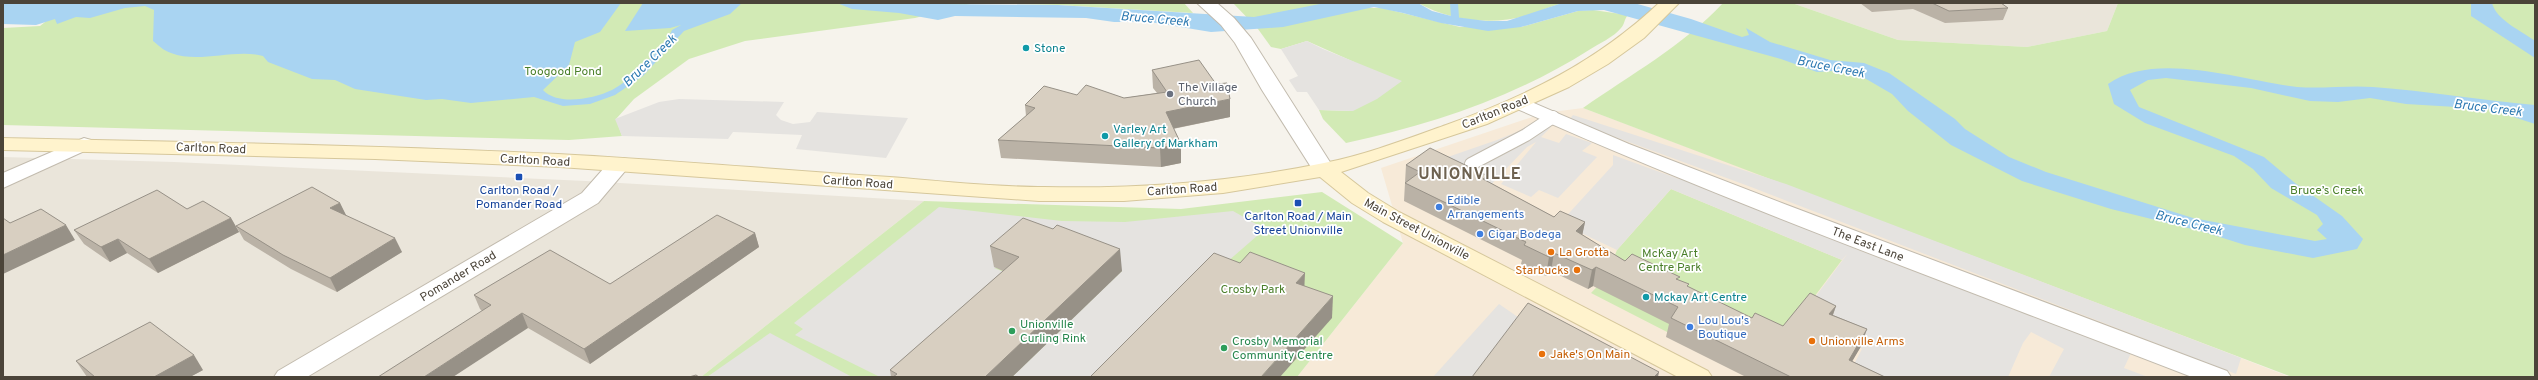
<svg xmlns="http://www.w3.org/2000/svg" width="2538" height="380" font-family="Overpass,sans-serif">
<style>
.residential{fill:#eae5da}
.commercial{fill:#f7ead8}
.green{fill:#d2eab5}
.parking{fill:#e5e3e0}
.water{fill:#a9d4f2}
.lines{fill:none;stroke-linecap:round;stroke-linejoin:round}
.stream{stroke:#a9d4f2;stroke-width:8}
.lane-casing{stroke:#c2bbae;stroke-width:14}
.street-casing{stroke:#c2bbae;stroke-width:2}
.secondary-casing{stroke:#d6c79b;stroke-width:2}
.lane{stroke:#fff;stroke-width:12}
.street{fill:#fff;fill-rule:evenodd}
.secondary{fill:#fff3cd;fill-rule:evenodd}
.wall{fill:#bab2a6}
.shaded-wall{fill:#979187}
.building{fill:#d8cfc1;stroke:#979187}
.culture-dot{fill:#0f9aa8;stroke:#fff;stroke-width:1.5}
.worship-dot{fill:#6b7280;stroke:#fff;stroke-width:1.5}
.transit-dot{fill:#1a4fb4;stroke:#fff;stroke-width:1.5}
.shop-dot{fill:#3f7fe0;stroke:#fff;stroke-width:1.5}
.food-dot{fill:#e8710a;stroke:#fff;stroke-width:1.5}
.leisure-dot{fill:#2e9e5b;stroke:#fff;stroke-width:1.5}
.labels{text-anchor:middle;stroke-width:3.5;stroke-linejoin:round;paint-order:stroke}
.culture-label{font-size:12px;fill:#0d838f;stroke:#fff;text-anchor:start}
.park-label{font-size:12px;fill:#4a7f2a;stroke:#fff}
.worship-label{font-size:12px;fill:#5b616d;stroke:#fff;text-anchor:start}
.street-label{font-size:12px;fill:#4b4439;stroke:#fff}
.transit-label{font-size:12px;fill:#164399;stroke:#fff}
.shop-label{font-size:12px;fill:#366cbe;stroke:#fff;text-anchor:start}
.food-label{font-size:12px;fill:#c56008;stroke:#fff;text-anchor:start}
.leisure-label{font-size:12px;fill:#27864d;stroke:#fff;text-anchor:start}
.water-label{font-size:13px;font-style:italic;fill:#2e7ab2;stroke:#fff}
.district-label{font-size:16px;font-weight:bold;letter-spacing:1px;fill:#6e6250;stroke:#fff}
</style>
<rect width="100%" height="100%" fill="#f6f3ec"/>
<!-- residential -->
<g class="residential">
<polygon points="1792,3 2118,3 2107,31 2027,47 1898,40"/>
<polygon points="3,157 174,162 586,181 924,201 701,377 3,377"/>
</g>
<!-- commercial -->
<polygon class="commercial" points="1583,108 2035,278 2290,377 1297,377 1403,243 1381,168 1544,113"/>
<!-- green -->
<g class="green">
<polygon points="69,3 1184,3 1193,13 1058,5 974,3 915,18 745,41 689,59 634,99 616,119 622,136 569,140 3,125 3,28 40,26"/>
<path d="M 1233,3 L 1340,3 L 1337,14 L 1365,8 L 1382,8 L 1460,27 L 1521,27 L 1578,11 L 1593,10 L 1628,15 C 1624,19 1625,24 1621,28 C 1614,37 1598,44 1589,50 C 1515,97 1431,125 1346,143 L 1323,119 L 1319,110 L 1353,111 L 1354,62 L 1307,41 L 1281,49 L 1271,47 L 1258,29 Z"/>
<path d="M 1418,3 L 1567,3 C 1553,4 1542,11 1529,15 C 1492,26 1451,21 1418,3 Z"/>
<path d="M 1723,3 L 1792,3 L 1898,40 L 2027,47 L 2107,31 L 2118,3 L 2535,3 L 2535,377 L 2292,377 L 1583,108 C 1630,75 1684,45 1723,3 Z"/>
<polygon points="1671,189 1842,260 1777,346 1669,333 1591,293 1619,264 1613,260 1617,250"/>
<polygon points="1322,192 1403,243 1297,377 701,377 924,201 1181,209"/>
</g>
<!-- parking -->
<g class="parking">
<polygon points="1307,41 1323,49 1402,81 1377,99 1353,111 1319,110 1307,92 1297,92 1289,80 1298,76 1281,49"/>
<polygon points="679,99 784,102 776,115 781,120 793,124 810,122 817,112 908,118 886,158 796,149 802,135 733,132 728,139 622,136 615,119 659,102"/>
<polygon points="1573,115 1786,184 2241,358 2236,374 1751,187 1569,120"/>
<polygon points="1533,122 1551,127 1541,137 1559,143 1566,134 1592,143 1582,151 1597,157 1558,198 1539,190 1531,197 1501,184 1536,142 1527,147 1485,191 1442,159 1497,140 1519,131"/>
<polygon points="1613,155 1679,179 1681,177 1855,245 1853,248 2131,353 2124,368 2148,377 2049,377 2064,349 2031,332 2023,343 2008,377 1873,377 1852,368 1862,349 1804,312 1848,253 1842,260 1671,189 1617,250 1560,223 1613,165"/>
<polygon points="939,207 1062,221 1125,222 1233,211 1265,229 1227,262 1115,377 1012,377 1122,271 994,268 1022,279 912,377 880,377 795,335 803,329 794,323"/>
<polygon points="1499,304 1525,322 1480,377 1433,377"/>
<polygon points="770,333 852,377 707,377"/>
</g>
<!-- water -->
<g class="water">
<path d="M 3,3 L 621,3 L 600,32 L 575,42 L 569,65 L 543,90 C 558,106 593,99 612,90 C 627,83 667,45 672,30 L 681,25 L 670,28 L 625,31 L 643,3 L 742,3 L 730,14 L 684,31 L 643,76 L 615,95 L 590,104 L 563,106 L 534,97 L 471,103 L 442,99 L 426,100 L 355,89 L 335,80 L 312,79 L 268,62 L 263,56 C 234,48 200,64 171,53 C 164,51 158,45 153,41 L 154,10 L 145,6 L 125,8 L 90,18 L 76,17 L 57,24 L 55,19 L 36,25 L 3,24 Z"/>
<path d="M 837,3 L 1058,5 L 1254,17 L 1325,3 L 1418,3 L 1432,11 L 1455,17 L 1486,21 L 1507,21 L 1559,4 L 1634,3 L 1691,19 L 1742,37 L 1749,35 L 1746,28 L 1770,42 L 1787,47 L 1830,60 L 1864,63 L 1889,73 L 1955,119 L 1965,129 L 2009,157 L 2046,172 L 2193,218 L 2315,241 L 2327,239 L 2317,230 L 2323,224 L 2317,215 L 2271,188 L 2253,169 L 2234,156 L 2145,123 L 2114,104 L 2108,84 C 2156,50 2243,81 2297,87 C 2323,89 2348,85 2373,87 C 2427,91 2481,100 2535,105 L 2535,124 L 2489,109 L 2406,104 L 2370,98 L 2338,102 L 2310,101 L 2251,88 L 2166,78 L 2148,80 L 2130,90 L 2139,107 L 2264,157 L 2295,183 L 2342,216 L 2363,239 L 2357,249 L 2313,258 L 2245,245 L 2204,232 L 2111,209 L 2022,181 L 1951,145 L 1908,111 L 1892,94 L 1861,76 L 1833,71 L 1817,72 L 1781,59 L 1604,10 L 1578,11 L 1521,27 L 1488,31 L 1441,23 L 1403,13 L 1374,7 L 1283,27 L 1211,32 L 1150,22 L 1114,22 L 1086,18 L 955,16 L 938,20 L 899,13 L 852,9 Z"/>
<path d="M 2471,3 L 2492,3 C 2496,20 2522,31 2535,41 L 2535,58 L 2471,16 Z"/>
</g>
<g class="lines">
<!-- stream -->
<polyline class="stream" points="1454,3 1455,17"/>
<!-- lane casing -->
<g class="lane-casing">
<polyline id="lane" points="1471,164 1526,135 1553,117"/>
</g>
<!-- street casing -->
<g class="street-casing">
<g id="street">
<polygon points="1197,3 1217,3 1234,18 1251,38 1335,170 1332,175 1324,176 1316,175 1262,90 1235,43 1221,25"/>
<path d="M 1520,97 L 1629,144 L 1787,205 L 2227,371 L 2231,377 L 2192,377 C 1965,289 1735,206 1513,107 L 1510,103 L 1513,99 Z"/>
<polygon points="84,138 91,140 95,144 91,148 3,188 3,173"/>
<polygon points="620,158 628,159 631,164 598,203 307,377 274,377 278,371 582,193 612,159"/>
</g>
</g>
<!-- secondary casing -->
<g class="secondary-casing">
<path id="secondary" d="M 1659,3 L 1679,3 L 1644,38 L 1608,64 L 1569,87 L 1487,124 L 1341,172 L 1368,193 L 1399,212 L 1708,371 L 1712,377 L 1678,377 L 1383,222 L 1352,203 L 1320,177 L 1223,193 L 1124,201 L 1039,201 L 560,167 L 375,159 L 3,150 L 3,138 C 188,142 373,145 558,154 C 669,160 780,170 890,177 C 941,181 993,187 1044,187 C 1137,189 1232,182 1324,163 C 1365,155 1407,139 1446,125 C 1527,96 1596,62 1659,3 Z"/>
</g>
<!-- lane -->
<use href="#lane" class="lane"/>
<!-- street -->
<use href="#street" class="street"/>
<!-- secondary -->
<use href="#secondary" class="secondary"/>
</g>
<!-- wall -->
<g class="wall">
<polygon points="1860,3 2001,3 2008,8 2003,20 1945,23 1913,9 1872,12"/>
<polygon points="1152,70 1230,117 1173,129 1181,144 1181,163 1161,167 1001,158 998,140 1026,116 1025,105 1124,98 1157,93 1153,88"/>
<polygon points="1406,165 1487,181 1554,217 1585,222 1582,235 1625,261 1679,280 1688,287 1752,318 1783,326 1836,306 1833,315 1867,329 1860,348 1852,361 1885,377 1746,377 1666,337 1669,324 1593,286 1588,289 1551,271 1546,276 1521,264 1522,260 1404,201"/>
<polygon points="340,203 346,216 402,252 337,292 291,269 244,240 236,226"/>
<polygon points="187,209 231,218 239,232 158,273 127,253 110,262 84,244 74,230"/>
<polygon points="755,233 759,247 590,364 528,328 482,311 480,309 474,295 610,284"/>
<polygon points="990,246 1122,271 1012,377 891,377 890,370 1003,271 994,267"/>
<polygon points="76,361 203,370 190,377 87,377"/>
</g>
<!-- shaded-wall -->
<g class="shaded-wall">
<polygon points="1230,99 1230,117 1166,130 1166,112"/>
<polygon points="1181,144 1181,163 1161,167 1160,148"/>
<polygon points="1488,176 1486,194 1483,179"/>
<polygon points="340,203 347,217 330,208"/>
<polygon points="231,218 239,232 158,273 149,259"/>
<polygon points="1585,222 1581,241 1576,231"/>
<polygon points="66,225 75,240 3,274 3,255"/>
<polygon points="755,233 759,247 590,364 584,349"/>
<polygon points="395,238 402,252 337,292 330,278"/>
<polygon points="118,239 127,253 110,262 101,247"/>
<polygon points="1120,249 1122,271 1012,377 985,377"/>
<polygon points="1554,253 1551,271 1546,276 1549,257"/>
<polygon points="1596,267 1593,286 1588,289 1592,270"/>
<polygon points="1305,273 1304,295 1296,283"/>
<polygon points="1333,296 1332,318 1280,377 1261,377"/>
<polygon points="1836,306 1829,325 1829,314"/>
<polygon points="522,313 528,328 453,377 424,377"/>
<polygon points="1867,329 1860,348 1843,377 1849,360"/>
<polygon points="194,355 203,370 190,377 154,377"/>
<polygon points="1659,372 1658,377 1654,377"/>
</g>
<!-- building -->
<g class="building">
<polygon points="1932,3 2001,3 2008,8 1949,11"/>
<polygon points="1199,60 1216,84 1227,83 1230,99 1166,112 1181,144 1160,148 998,140 1035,108 1025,105 1044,86 1077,95 1086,85 1124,98 1167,92 1152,70"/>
<polygon points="1430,148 1488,176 1483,179 1554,217 1560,211 1585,222 1576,231 1625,261 1632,254 1680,277 1676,279 1689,284 1687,286 1752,318 1755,313 1783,326 1810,293 1836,306 1829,314 1867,329 1849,360 1885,377 1791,377 1671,318 1678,307 1596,267 1592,270 1554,253 1549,257 1524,245 1526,242 1405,183 1420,172 1406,165"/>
<polygon points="312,187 340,203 330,208 395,238 330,278 283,255 236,226"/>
<polygon points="157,190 187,209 203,201 231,218 149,259 118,239 101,247 74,230"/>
<polygon points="41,209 66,225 3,255 3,218 10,223"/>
<polygon points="717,215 755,233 584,349 522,313 424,377 378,377 491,305 474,295 550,250 610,284"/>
<polygon points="1023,218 1053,229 1057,225 1120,249 985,377 893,377 897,374 890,370 1019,257 990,246"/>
<polygon points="1250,252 1305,273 1296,283 1333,296 1261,377 1090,377 1214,253 1240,263"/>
<polygon points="1528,303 1659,372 1654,377 1472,377"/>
<polygon points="150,322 194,355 154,377 95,377 76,361"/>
<polygon points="696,375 699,377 689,377"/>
</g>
<!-- markers -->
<g class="culture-dot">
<circle cx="1026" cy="48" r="4"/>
<circle cx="1105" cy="136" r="4"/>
<circle cx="1646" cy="297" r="4"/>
</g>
<circle class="worship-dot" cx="1170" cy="94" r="4"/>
<g class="transit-dot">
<rect x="515" y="173" width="8" height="8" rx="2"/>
<rect x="1294" y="199" width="8" height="8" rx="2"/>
</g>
<g class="shop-dot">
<circle cx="1439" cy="207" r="4"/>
<circle cx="1480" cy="234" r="4"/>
<circle cx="1690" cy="327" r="4"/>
</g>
<g class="food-dot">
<circle cx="1551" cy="252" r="4"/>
<circle cx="1577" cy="270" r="4"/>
<circle cx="1812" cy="341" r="4"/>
<circle cx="1542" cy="354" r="4"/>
</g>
<g class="leisure-dot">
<circle cx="1012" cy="331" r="4"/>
<circle cx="1224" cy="348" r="4"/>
</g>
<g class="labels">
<!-- culture labels -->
<g class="culture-label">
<text x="1034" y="52">Stone</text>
<text x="1113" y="133">Varley Art<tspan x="1113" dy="14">Gallery of Markham</tspan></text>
<text x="1654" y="301">Mckay Art Centre</text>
</g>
<!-- park labels -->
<g class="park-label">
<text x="563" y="75">Toogood Pond</text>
<text x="2327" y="194">Bruce’s Creek</text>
<text x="1670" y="257">McKay Art<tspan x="1670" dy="14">Centre Park</tspan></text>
<text x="1253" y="293">Crosby Park</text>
</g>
<!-- worship labels -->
<g class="worship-label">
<text x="1178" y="91">The Village<tspan x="1178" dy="14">Church</tspan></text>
</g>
<!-- street labels -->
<g class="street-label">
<text transform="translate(1495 112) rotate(-22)" y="4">Carlton Road</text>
<text transform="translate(211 148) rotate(2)" y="4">Carlton Road</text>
<text transform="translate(535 160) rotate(3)" y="4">Carlton Road</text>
<text transform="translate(858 182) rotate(4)" y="4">Carlton Road</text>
<text transform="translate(1182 189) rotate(-4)" y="4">Carlton Road</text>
<text transform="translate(1417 229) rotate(28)" y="4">Main Street Unionville</text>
<text transform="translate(1868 244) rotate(21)" y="4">The East Lane</text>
<text transform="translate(458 276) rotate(-31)" y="4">Pomander Road</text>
</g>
<!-- transit labels -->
<g class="transit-label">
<text x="519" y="194">Carlton Road /<tspan x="519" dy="14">Pomander Road</tspan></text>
<text x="1298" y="220">Carlton Road / Main<tspan x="1298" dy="14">Street Unionville</tspan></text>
</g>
<!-- shop labels -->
<g class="shop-label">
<text x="1447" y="204">Edible<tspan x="1447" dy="14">Arrangements</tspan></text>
<text x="1488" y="238">Cigar Bodega</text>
<text x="1698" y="324">Lou Lou's<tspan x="1698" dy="14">Boutique</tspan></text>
</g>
<!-- food labels -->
<g class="food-label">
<text x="1559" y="256">La Grotta</text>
<text x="1569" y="274" text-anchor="end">Starbucks</text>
<text x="1820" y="345">Unionville Arms</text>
<text x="1550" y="358">Jake's On Main</text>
</g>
<!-- leisure labels -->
<g class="leisure-label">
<text x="1020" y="328">Unionville<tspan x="1020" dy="14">Curling Rink</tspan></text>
<text x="1232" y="345">Crosby Memorial<tspan x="1232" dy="14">Community Centre</tspan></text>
</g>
<!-- water labels -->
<g class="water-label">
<text transform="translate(1155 18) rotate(5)" y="5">Bruce Creek</text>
<text transform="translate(649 60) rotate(-44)" y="5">Bruce Creek</text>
<text transform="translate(1831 66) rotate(11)" y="5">Bruce Creek</text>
<text transform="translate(2488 107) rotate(7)" y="5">Bruce Creek</text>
<text transform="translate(2189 222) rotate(14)" y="5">Bruce Creek</text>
</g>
<!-- district labels -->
<g class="district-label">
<text x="1470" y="179">UNIONVILLE</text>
</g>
</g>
<!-- border -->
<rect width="2538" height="380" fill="none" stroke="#4b4439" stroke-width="8"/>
</svg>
